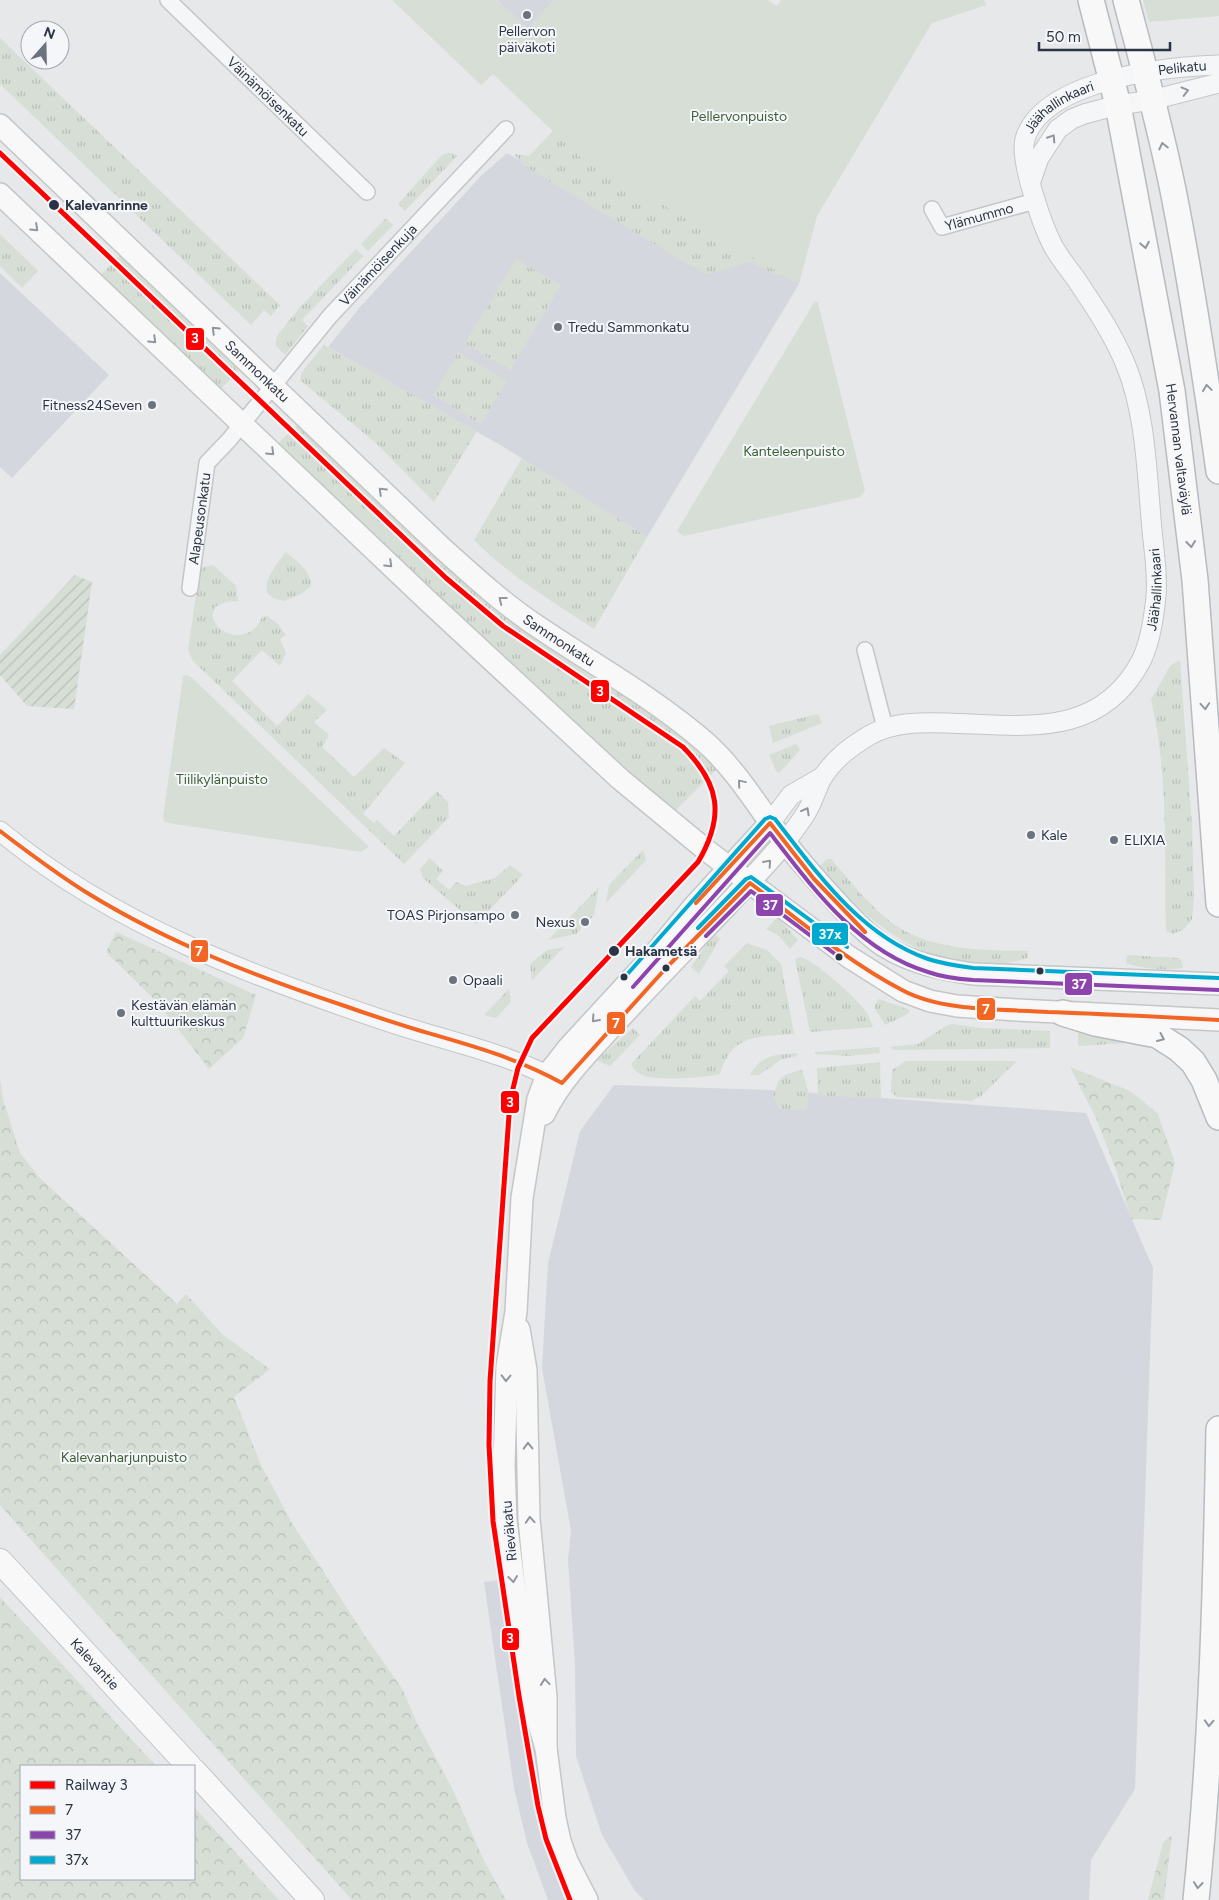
<svg xmlns="http://www.w3.org/2000/svg" width="1219" height="1900" font-family="Figtree,sans-serif">
<style>
.built{fill:#d4d7dd}
.grass{fill:url(#grass-tufts)}
.forest{fill:url(#forest-crowns)}
.park{fill:#d6ded6}
.garden{fill:url(#garden-furrows)}
.lines{fill:none;stroke-linecap:round;stroke-linejoin:round}
.minor-casing{stroke:#c4c6c8;stroke-width:18}
.tertiary-casing{stroke:#c4c6c8;stroke-width:21}
.secondary-casing{stroke:#c4c6c8;stroke-width:24}
.primary-casing{stroke:#c2c5c8;stroke-width:26}
.trunk-casing{stroke:#b8bbbf;stroke-width:28}
.minor{stroke:#f5f6f7;stroke-width:15}
.tertiary{stroke:#f5f6f7;stroke-width:19}
.secondary{stroke:#f8f8f8;stroke-width:21}
.primary{stroke:#f8f8f8;stroke-width:24}
.trunk{stroke:#f8f8f8;stroke-width:25}
.bus-1-casing{stroke:#f4f6f9;stroke-width:8}
.bus-2-casing{stroke:#f4f6f9;stroke-width:8}
.bus-3-casing{stroke:#f4f6f9;stroke-width:8}
.bus-1{stroke:#f26522;stroke-width:4}
.bus-2{stroke:#8e44ad;stroke-width:4}
.bus-3{stroke:#00a9ce;stroke-width:4}
.rail-1-casing{stroke:#f4f6f9;stroke-width:9}
.rail-1{stroke:#f00;stroke-width:5}
.oneway{stroke:#90959e}
.oneway2{stroke:#92969e}
.poi-dot{fill:#6c737f;stroke:#f4f6f9;stroke-width:2}
.stop-dot{fill:#2b3445;stroke:#f4f6f9;stroke-width:2}
.labels{text-anchor:middle;stroke-width:4;stroke-linejoin:round;paint-order:stroke}
.poi-label{font-size:14px;fill:#2b3445;stroke:#f4f6f9;text-anchor:start}
.street-label{font-size:14px;fill:#2b3445;stroke:#f4f6f9}
.park-label{font-size:14px;fill:#3f6138;stroke:#f4f6f9}
.stop-label{font-size:14px;font-weight:bold;fill:#2b3445;stroke:#f4f6f9;text-anchor:start}
.line-badge{stroke:#f4f6f9;stroke-width:2}
.badge-label{font-size:14px;text-anchor:middle;font-weight:bold;fill:#fff}
</style>
<defs>
<pattern id="grass-tufts" width="24" height="20" patternUnits="userSpaceOnUse" patternTransform="scale(1.25)"><rect width="24" height="20" fill="#d6ded6"/><path d="M3 7l-1-3M5 7V3M7 7l1-3M15 17l-1-3M17 17v-4M19 17l1-3" fill="none" stroke="#b8bfb9"/></pattern>
<pattern id="forest-crowns" width="20" height="18" patternUnits="userSpaceOnUse" patternTransform="scale(1.25)"><rect width="20" height="18" fill="#d6ded6"/><path d="M2 6a3 3 0 1 1 6 0M12 15a3 3 0 1 1 6 0" fill="none" stroke="#b8bfb9"/></pattern>
<pattern id="garden-furrows" width="10" height="10" patternUnits="userSpaceOnUse" patternTransform="scale(1.25)"><rect width="10" height="10" fill="#d6ded6"/><path d="M-1 1l2-2M0 10L10 0M9 11l2-2" fill="none" stroke="#b8bfb9"/></pattern>
</defs>
<rect width="100%" height="100%" fill="#e6e8ea"/>
<!-- built -->
<g class="built">
<polygon points="497,0 554,0 528,29"/>
<polygon points="553,131 579,156 799,284 647,537 502,446 328,347 360,307 481,176 507,153 525,164"/>
<polygon points="0,273 109,375 12,478 0,467"/>
<polygon points="614,1085 773,1090 1086,1113 1153,1268 1135,1789 1091,1860 1089,1900 644,1900 635,1891 602,1835 576,1756 575,1666 568,1560 571,1531 542,1368 548,1263 580,1131"/>
<polygon points="508,1579 546,1817 578,1900 548,1900 527,1843 514,1788 484,1582"/>
</g>
<!-- grass -->
<g class="grass">
<polygon points="0,38 280,305 271,316 264,310 251,325 0,84"/>
<polygon points="576,124 779,262 780,277 750,262 709,274 703,273 524,166 514,154 529,156 553,131"/>
<polygon points="448,153 453,153 457,156 405,211 398,204 442,155"/>
<polygon points="386,218 393,225 368,251 361,244"/>
<polygon points="0,234 38,271 22,288 0,266"/>
<polygon points="356,249 363,256 302,320 308,326 285,355 276,346 276,338 286,324 303,304"/>
<polygon points="123,252 242,367 220,390 98,278"/>
<polygon points="516,259 561,285 510,371 465,343"/>
<polygon points="324,345 477,431 434,502 377,444 300,380 302,372"/>
<polygon points="458,352 507,381 481,424 433,395"/>
<polygon points="302,421 476,586 696,743 717,769 675,811 633,779 535,684 275,446"/>
<path d="M 522,458 L 647,537 L 594,629 C 552,601 510,576 474,540 Z"/>
<path d="M 286,552 C 296,561 312,571 311,586 L 301,594 L 284,601 C 280,600 275,599 272,597 C 256,588 279,561 286,552 Z"/>
<path d="M 213,565 L 236,586 L 238,601 L 226,602 L 215,607 L 212,616 C 214,620 216,625 218,627 C 234,641 255,636 262,617 L 267,616 L 278,624 L 286,635 L 280,639 L 286,653 L 280,666 L 262,650 L 232,681 L 277,726 L 308,694 L 327,710 L 314,722 L 329,735 L 322,747 L 354,777 L 384,748 L 405,763 L 363,814 L 374,823 L 377,820 L 394,836 L 437,791 L 448,802 L 449,817 L 404,864 L 193,661 L 188,650 L 200,568 Z"/>
<path d="M 1180,660 L 1192,826 L 1194,898 L 1192,919 L 1183,930 L 1172,934 L 1166,931 C 1164,855 1169,775 1151,700 L 1170,666 Z"/>
<polygon points="818,714 822,723 773,743 769,726"/>
<polygon points="796,744 800,750 780,772 777,772 769,755"/>
<polygon points="643,850 646,860 606,903 609,885"/>
<polygon points="430,858 443,871 436,879 449,890 456,882 466,886 495,878 510,865 523,875 476,924 423,878 420,869"/>
<path d="M 828,859 L 831,859 C 852,883 872,910 898,927 C 936,951 985,950 1028,951 L 1028,958 C 1019,960 1010,963 1002,964 C 985,966 968,964 952,960 C 895,947 857,908 818,867 Z"/>
<polygon points="599,887 594,915 576,934 548,940"/>
<polygon points="778,917 798,940 790,949 778,935 766,929"/>
<polygon points="714,933 720,939 699,974 691,967"/>
<path d="M 747,943 L 767,950 L 781,964 L 794,1034 C 758,1037 732,1033 720,1074 C 705,1078 656,1081 642,1075 C 637,1073 633,1068 631,1064 L 695,996 L 700,1001 L 729,971 L 724,966 Z"/>
<polygon points="564,947 532,980 530,964 547,950"/>
<path d="M 1127,955 L 1178,958 L 1181,960 L 1183,968 C 1163,971 1145,969 1126,963 Z"/>
<path d="M 800,957 C 812,958 856,998 864,1009 C 868,1014 871,1021 873,1027 L 810,1032 L 795,959 Z"/>
<polygon points="509,989 511,1002 496,1018 484,1015"/>
<polygon points="879,999 910,1010 908,1014 885,1025 874,1007"/>
<polygon points="952,1024 981,1028 1050,1031 1050,1048 894,1050 890,1047 918,1044 946,1026"/>
<polygon points="633,1028 640,1035 610,1066 596,1060"/>
<polygon points="1078,1031 1140,1035 1143,1042 1078,1046"/>
<polygon points="879,1047 880,1053 848,1056 815,1054 815,1052"/>
<path d="M 797,1053 L 797,1056 L 782,1059 L 759,1075 L 750,1075 C 762,1054 775,1055 797,1053 Z"/>
<polygon points="906,1061 1017,1061 981,1096 971,1101 896,1097 891,1091 892,1070"/>
<polygon points="880,1062 881,1099 818,1095 817,1068"/>
<path d="M 802,1070 L 809,1094 L 807,1110 L 780,1109 L 773,1098 C 778,1077 781,1075 802,1070 Z"/>
</g>
<!-- forest -->
<g class="forest">
<polygon points="116,932 256,995 243,1038 209,1069 157,1002 106,952"/>
<polygon points="1070,1067 1130,1091 1158,1114 1175,1163 1161,1220 1131,1219 1116,1170 1097,1120"/>
<polygon points="0,1079 3,1099 20,1153 38,1176 177,1304 186,1294 223,1335 270,1369 234,1397 261,1465 292,1523 365,1636 403,1690 416,1721 452,1788 484,1861 506,1900 352,1900 0,1505"/>
<polygon points="0,1597 156,1766 21,1766 21,1879 194,1879 194,1807 279,1900 0,1900"/>
<polygon points="1172,1835 1164,1900 1148,1900 1163,1843"/>
</g>
<!-- park -->
<g class="park">
<polygon points="392,0 497,0 528,29 554,0 767,0 777,6 781,0 984,0 986,5 932,23 817,216 799,284 579,156 493,74 481,85"/>
<polygon points="1143,0 1219,0 1219,16 1149,22"/>
<polygon points="815,301 818,303 865,491 860,497 684,536 677,531"/>
<polygon points="186,675 191,677 369,847 361,852 168,823 164,821 163,817 183,677"/>
</g>
<!-- garden -->
<polygon class="garden" points="75,575 92,582 74,709 27,706 0,675 0,655"/>
<g class="lines">
<!-- minor casing -->
<g class="minor-casing">
<g id="minor">
<path id="s1" d="M 168,0 L 367,192"/>
<path id="s2" d="M 932,209 L 942,227 L 1035,201"/>
<path id="s3" d="M 190,588 L 207,463 L 229,440 L 330,316 L 506,129"/>
<polyline points="865,650 885,728"/>
</g>
</g>
<!-- tertiary casing -->
<g class="tertiary-casing">
<g id="tertiary">
<polyline points="1031,181 1039,158 1058,129 1072,119 1084,114 1118,105 1152,100 1219,83"/>
<polyline points="770,823 791,795 822,777"/>
<path d="M 0,831 C 114,926 257,978 395,1024 C 451,1042 506,1053 559,1081"/>
<path id="s4" d="M 785,842 C 792,833 800,823 806,813 C 813,802 816,790 821,780 C 832,760 851,746 870,735 C 893,722 921,722 947,723 C 1022,725 1099,740 1141,661 C 1150,643 1154,617 1156,596 C 1158,575 1154,551 1152,530 C 1147,476 1146,412 1125,363 C 1112,332 1094,306 1076,279 C 1068,268 1058,256 1052,244 C 1042,224 1019,159 1025,139 C 1043,80 1167,66 1219,65"/>
</g>
</g>
<!-- secondary casing -->
<g class="secondary-casing">
<g id="secondary">
<path id="s5" d="M 0,125 L 441,547 C 470,573 499,600 531,622 C 589,662 652,696 705,742 C 730,764 750,794 769,821 C 791,852 816,880 842,908 C 855,921 867,935 884,946 C 911,963 941,969 973,974 L 1219,984"/>
<polyline points="0,194 428,601 620,779 706,850 849,957 903,991 930,1001 957,1006 1017,1010 1219,1020"/>
<path d="M 544,1114 C 563,1076 591,1050 619,1019 C 674,959 732,903 785,842"/>
<polyline points="519,1329 526,1370 529,1519 546,1697 546,1748 555,1818 560,1841 567,1861 587,1900"/>
<polyline points="546,1748 531,1697 516,1599 506,1521 504,1466 507,1366 516,1312 522,1198 538,1099 547,1075 569,1047 652,957 695,905 770,823"/>
</g>
</g>
<!-- primary casing -->
<g class="primary-casing">
<g id="primary">
<path id="s6" d="M 0,1561 L 189,1766"/>
<polyline points="194,1771 312,1900"/>
</g>
</g>
<!-- trunk casing -->
<g class="trunk-casing">
<g id="trunk">
<path id="s7" d="M 1091,0 L 1118,105 L 1172,391 L 1195,580 L 1219,904"/>
<path d="M 1126,0 C 1143,64 1161,129 1174,195 C 1192,287 1206,379 1219,471"/>
<polyline points="1063,1013 1095,1023 1157,1035 1179,1049 1193,1062 1204,1080 1219,1117"/>
<path d="M 1196,1900 C 1212,1744 1216,1587 1219,1429"/>
</g>
</g>
<!-- minor -->
<use href="#minor" class="minor"/>
<!-- tertiary -->
<use href="#tertiary" class="tertiary"/>
<!-- secondary -->
<use href="#secondary" class="secondary"/>
<!-- primary -->
<use href="#primary" class="primary"/>
<!-- trunk -->
<use href="#trunk" class="trunk"/>
<!-- bus-1 casing -->
<g class="bus-1-casing">
<g id="bus-1">
<path d="M 0,831 C 29,853 58,875 89,894 C 169,943 257,977 345,1006 C 370,1015 395,1023 421,1031 C 470,1045 517,1058 562,1083 L 667,967 L 750,883 C 799,920 848,962 902,990 C 943,1012 1003,1009 1048,1012 C 1105,1014 1162,1017 1219,1020"/>
<polyline points="696,903 770,823 814,879 865,932"/>
</g>
</g>
<!-- bus-2 casing -->
<g class="bus-2-casing">
<g id="bus-2">
<polyline points="706,936 751,891 839,957"/>
<path d="M 633,987 L 770,833 C 812,887 858,951 928,972 C 942,977 958,979 973,980 L 1219,990"/>
</g>
</g>
<!-- bus-3 casing -->
<g class="bus-3-casing">
<g id="bus-3">
<polyline points="698,928 746,879 751,877 847,947"/>
<path d="M 623,979 L 765,819 L 770,817 L 775,819 C 817,873 861,936 928,959 C 943,964 958,966 973,968 L 1219,978"/>
</g>
</g>
<!-- bus-1 -->
<use href="#bus-1" class="bus-1"/>
<!-- bus-2 -->
<use href="#bus-2" class="bus-2"/>
<!-- bus-3 -->
<use href="#bus-3" class="bus-3"/>
<!-- rail-1 casing -->
<g class="rail-1-casing">
<path id="rail-1" d="M 0,153 L 446,578 L 503,626 L 683,747 C 720,784 725,816 698,862 L 532,1038 L 518,1068 L 510,1101 L 490,1381 L 489,1445 L 493,1521 L 519,1696 L 538,1806 L 546,1839 L 570,1900"/>
</g>
<!-- rail-1 -->
<use href="#rail-1" class="rail-1"/>
</g>
<!-- one-way arrows -->
<defs><path id="oneway-chevron" d="M-2-3.5L2.5 0L-2 3.5" fill="none" stroke-width="1.6" stroke-linecap="round" stroke-linejoin="round" transform="scale(1.25)"/></defs>
<g class="oneway">
<use href="#oneway-chevron" transform="translate(1185 91) rotate(-15)"/>
<use href="#oneway-chevron" transform="translate(1052 138) rotate(-57)"/>
<use href="#oneway-chevron" transform="translate(806 811) rotate(-61)"/>
</g>
<g class="oneway2">
<use href="#oneway-chevron" transform="translate(1163 146) rotate(-103)"/>
<use href="#oneway-chevron" transform="translate(35 228) rotate(43)"/>
<use href="#oneway-chevron" transform="translate(1145 245) rotate(79)"/>
<use href="#oneway-chevron" transform="translate(215 330) rotate(-136)"/>
<use href="#oneway-chevron" transform="translate(153 340) rotate(44)"/>
<use href="#oneway-chevron" transform="translate(1207 388) rotate(-98)"/>
<use href="#oneway-chevron" transform="translate(271 452) rotate(44)"/>
<use href="#oneway-chevron" transform="translate(382 491) rotate(-136)"/>
<use href="#oneway-chevron" transform="translate(1191 544) rotate(83)"/>
<use href="#oneway-chevron" transform="translate(389 564) rotate(44)"/>
<use href="#oneway-chevron" transform="translate(502 600) rotate(-142)"/>
<use href="#oneway-chevron" transform="translate(1205 706) rotate(86)"/>
<use href="#oneway-chevron" transform="translate(741 783) rotate(-130)"/>
<use href="#oneway-chevron" transform="translate(768 863) rotate(-49)"/>
<use href="#oneway-chevron" transform="translate(595 1019) rotate(132)"/>
<use href="#oneway-chevron" transform="translate(1161 1038) rotate(24)"/>
<use href="#oneway-chevron" transform="translate(506 1378) rotate(91)"/>
<use href="#oneway-chevron" transform="translate(528 1446) rotate(-91)"/>
<use href="#oneway-chevron" transform="translate(530 1520) rotate(-94)"/>
<use href="#oneway-chevron" transform="translate(513 1579) rotate(83)"/>
<use href="#oneway-chevron" transform="translate(545 1682) rotate(-95)"/>
<use href="#oneway-chevron" transform="translate(1209 1723) rotate(93)"/>
<use href="#oneway-chevron" transform="translate(1198 1885) rotate(96)"/>
</g>
<!-- markers -->
<g class="poi-dot">
<circle cx="527" cy="15" r="5"/>
<circle cx="558" cy="327" r="5"/>
<circle cx="152" cy="405" r="5"/>
<circle cx="1031" cy="835" r="5"/>
<circle cx="1114" cy="840" r="5"/>
<circle cx="515" cy="915" r="5"/>
<circle cx="585" cy="922" r="5"/>
<circle cx="453" cy="980" r="5"/>
<circle cx="121" cy="1013" r="5"/>
</g>
<g class="stop-dot">
<circle cx="54" cy="205" r="6"/>
<circle cx="614" cy="951" r="6"/>
<circle cx="839" cy="957" r="4.5"/>
<circle cx="666" cy="968" r="4.5"/>
<circle cx="1040" cy="971" r="4.5"/>
<circle cx="624" cy="977" r="4.5"/>
</g>
<g class="labels">
<!-- poi labels -->
<g class="poi-label">
<text x="527" y="36" text-anchor="middle">Pellervon<tspan x="527" dy="16">päiväkoti</tspan></text>
<text x="568" y="332">Tredu Sammonkatu</text>
<text x="142" y="410" text-anchor="end">Fitness24Seven</text>
<text x="1041" y="840">Kale</text>
<text x="1124" y="845">ELIXIA</text>
<text x="505" y="920" text-anchor="end">TOAS Pirjonsampo</text>
<text x="575" y="927" text-anchor="end">Nexus</text>
<text x="463" y="985">Opaali</text>
<text x="131" y="1010">Kestävän elämän<tspan x="131" dy="16">kulttuurikeskus</tspan></text>
</g>
<!-- street labels -->
<g class="street-label">
<text dy="5" stroke="none"><textPath href="#s4" startOffset="1170">Pelikatu</textPath></text>
<text dy="5" stroke="none"><textPath href="#s1" startOffset="139">Väinämöisenkatu</textPath></text>
<text dy="5" stroke="none"><textPath href="#s4" startOffset="1038">Jäähallinkaari</textPath></text>
<text dy="5" stroke="none"><textPath href="#s2" startOffset="59">Ylämummo</textPath></text>
<text dy="5" stroke="none"><textPath href="#s3" startOffset="388">Väinämöisenkuja</textPath></text>
<text dy="5" stroke="none"><textPath href="#s5" startOffset="356">Sammonkatu</textPath></text>
<text dy="5" stroke="none"><textPath href="#s7" startOffset="458">Hervannan valtaväylä</textPath></text>
<text dy="5" stroke="none"><textPath href="#s3" startOffset="70">Alapeusonkatu</textPath></text>
<text dy="5" stroke="none"><textPath href="#s4" startOffset="510">Jäähallinkaari</textPath></text>
<text dy="5" stroke="none"><textPath href="#s5" startOffset="761">Sammonkatu</textPath></text>
<text transform="translate(509 1531) rotate(-95)" y="5">Rieväkatu</text>
<text dy="5" stroke="none"><textPath href="#s6" startOffset="140">Kalevantie</textPath></text>
</g>
<!-- park labels -->
<g class="park-label">
<text x="739" y="121">Pellervonpuisto</text>
<text x="794" y="456">Kanteleenpuisto</text>
<text x="222" y="784">Tiilikylänpuisto</text>
<text x="124" y="1462">Kalevanharjunpuisto</text>
</g>
<!-- stop labels -->
<g class="stop-label">
<text x="65" y="210">Kalevanrinne</text>
<text x="625" y="956">Hakametsä</text>
</g>
</g>
<g class="line-badge">
<rect x="185" y="327" width="20" height="24" rx="5" fill="#f00"/>
<rect x="590" y="679" width="20" height="24" rx="5" fill="#f00"/>
<rect x="755" y="893" width="29" height="24" rx="5" fill="#8e44ad"/>
<rect x="811" y="922" width="38" height="24" rx="5" fill="#00a9ce"/>
<rect x="190" y="939" width="19" height="24" rx="5" fill="#f26522"/>
<rect x="1064" y="972" width="29" height="24" rx="5" fill="#8e44ad"/>
<rect x="976" y="997" width="20" height="24" rx="5" fill="#f26522"/>
<rect x="606" y="1011" width="20" height="24" rx="5" fill="#f26522"/>
<rect x="500" y="1090" width="20" height="24" rx="5" fill="#f00"/>
<rect x="501" y="1627" width="19" height="24" rx="5" fill="#f00"/>
</g>
<g class="badge-label">
<text x="195" y="343">3</text>
<text x="600" y="696">3</text>
<text x="770" y="910">37</text>
<text x="830" y="939">37x</text>
<text x="199" y="956">7</text>
<text x="1079" y="989">37</text>
<text x="986" y="1014">7</text>
<text x="616" y="1028">7</text>
<text x="510" y="1107">3</text>
<text x="510" y="1643">3</text>
</g>
<!-- legend -->
<rect x="20" y="1765" width="175" height="115" fill="#f4f6f9" stroke="#a4a8b1"/>
<rect x="30" y="1781" width="25" height="8" fill="#ff0000" stroke="#a4a8b1"/>
<text x="65" y="1790" font-size="15" fill="#2b3445">Railway 3</text>
<rect x="30" y="1806" width="25" height="8" fill="#f26522" stroke="#a4a8b1"/>
<text x="65" y="1815" font-size="15" fill="#2b3445">7</text>
<rect x="30" y="1831" width="25" height="8" fill="#8e44ad" stroke="#a4a8b1"/>
<text x="65" y="1840" font-size="15" fill="#2b3445">37</text>
<rect x="30" y="1856" width="25" height="8" fill="#00a9ce" stroke="#a4a8b1"/>
<text x="65" y="1865" font-size="15" fill="#2b3445">37x</text>
<!-- north arrow -->
<g transform="translate(45 45) rotate(20)"><circle r="24" fill="#f4f6f9" stroke="#a4a8b1"/>
<path d="M0-4L9 19L0 12L-9 19Z" fill="#6c737f"/>
<text y="-8" font-size="14" font-weight="bold" text-anchor="middle" fill="#2b3445">N</text>
</g>
<!-- scale -->
<path d="M1039 42v8h131v-8" fill="none" stroke="#2b3445" stroke-width="2.5"/>
<text x="1046" y="42" font-size="15" fill="#2b3445" stroke="#f4f6f9" stroke-width="4" paint-order="stroke">50 m</text>
</svg>
